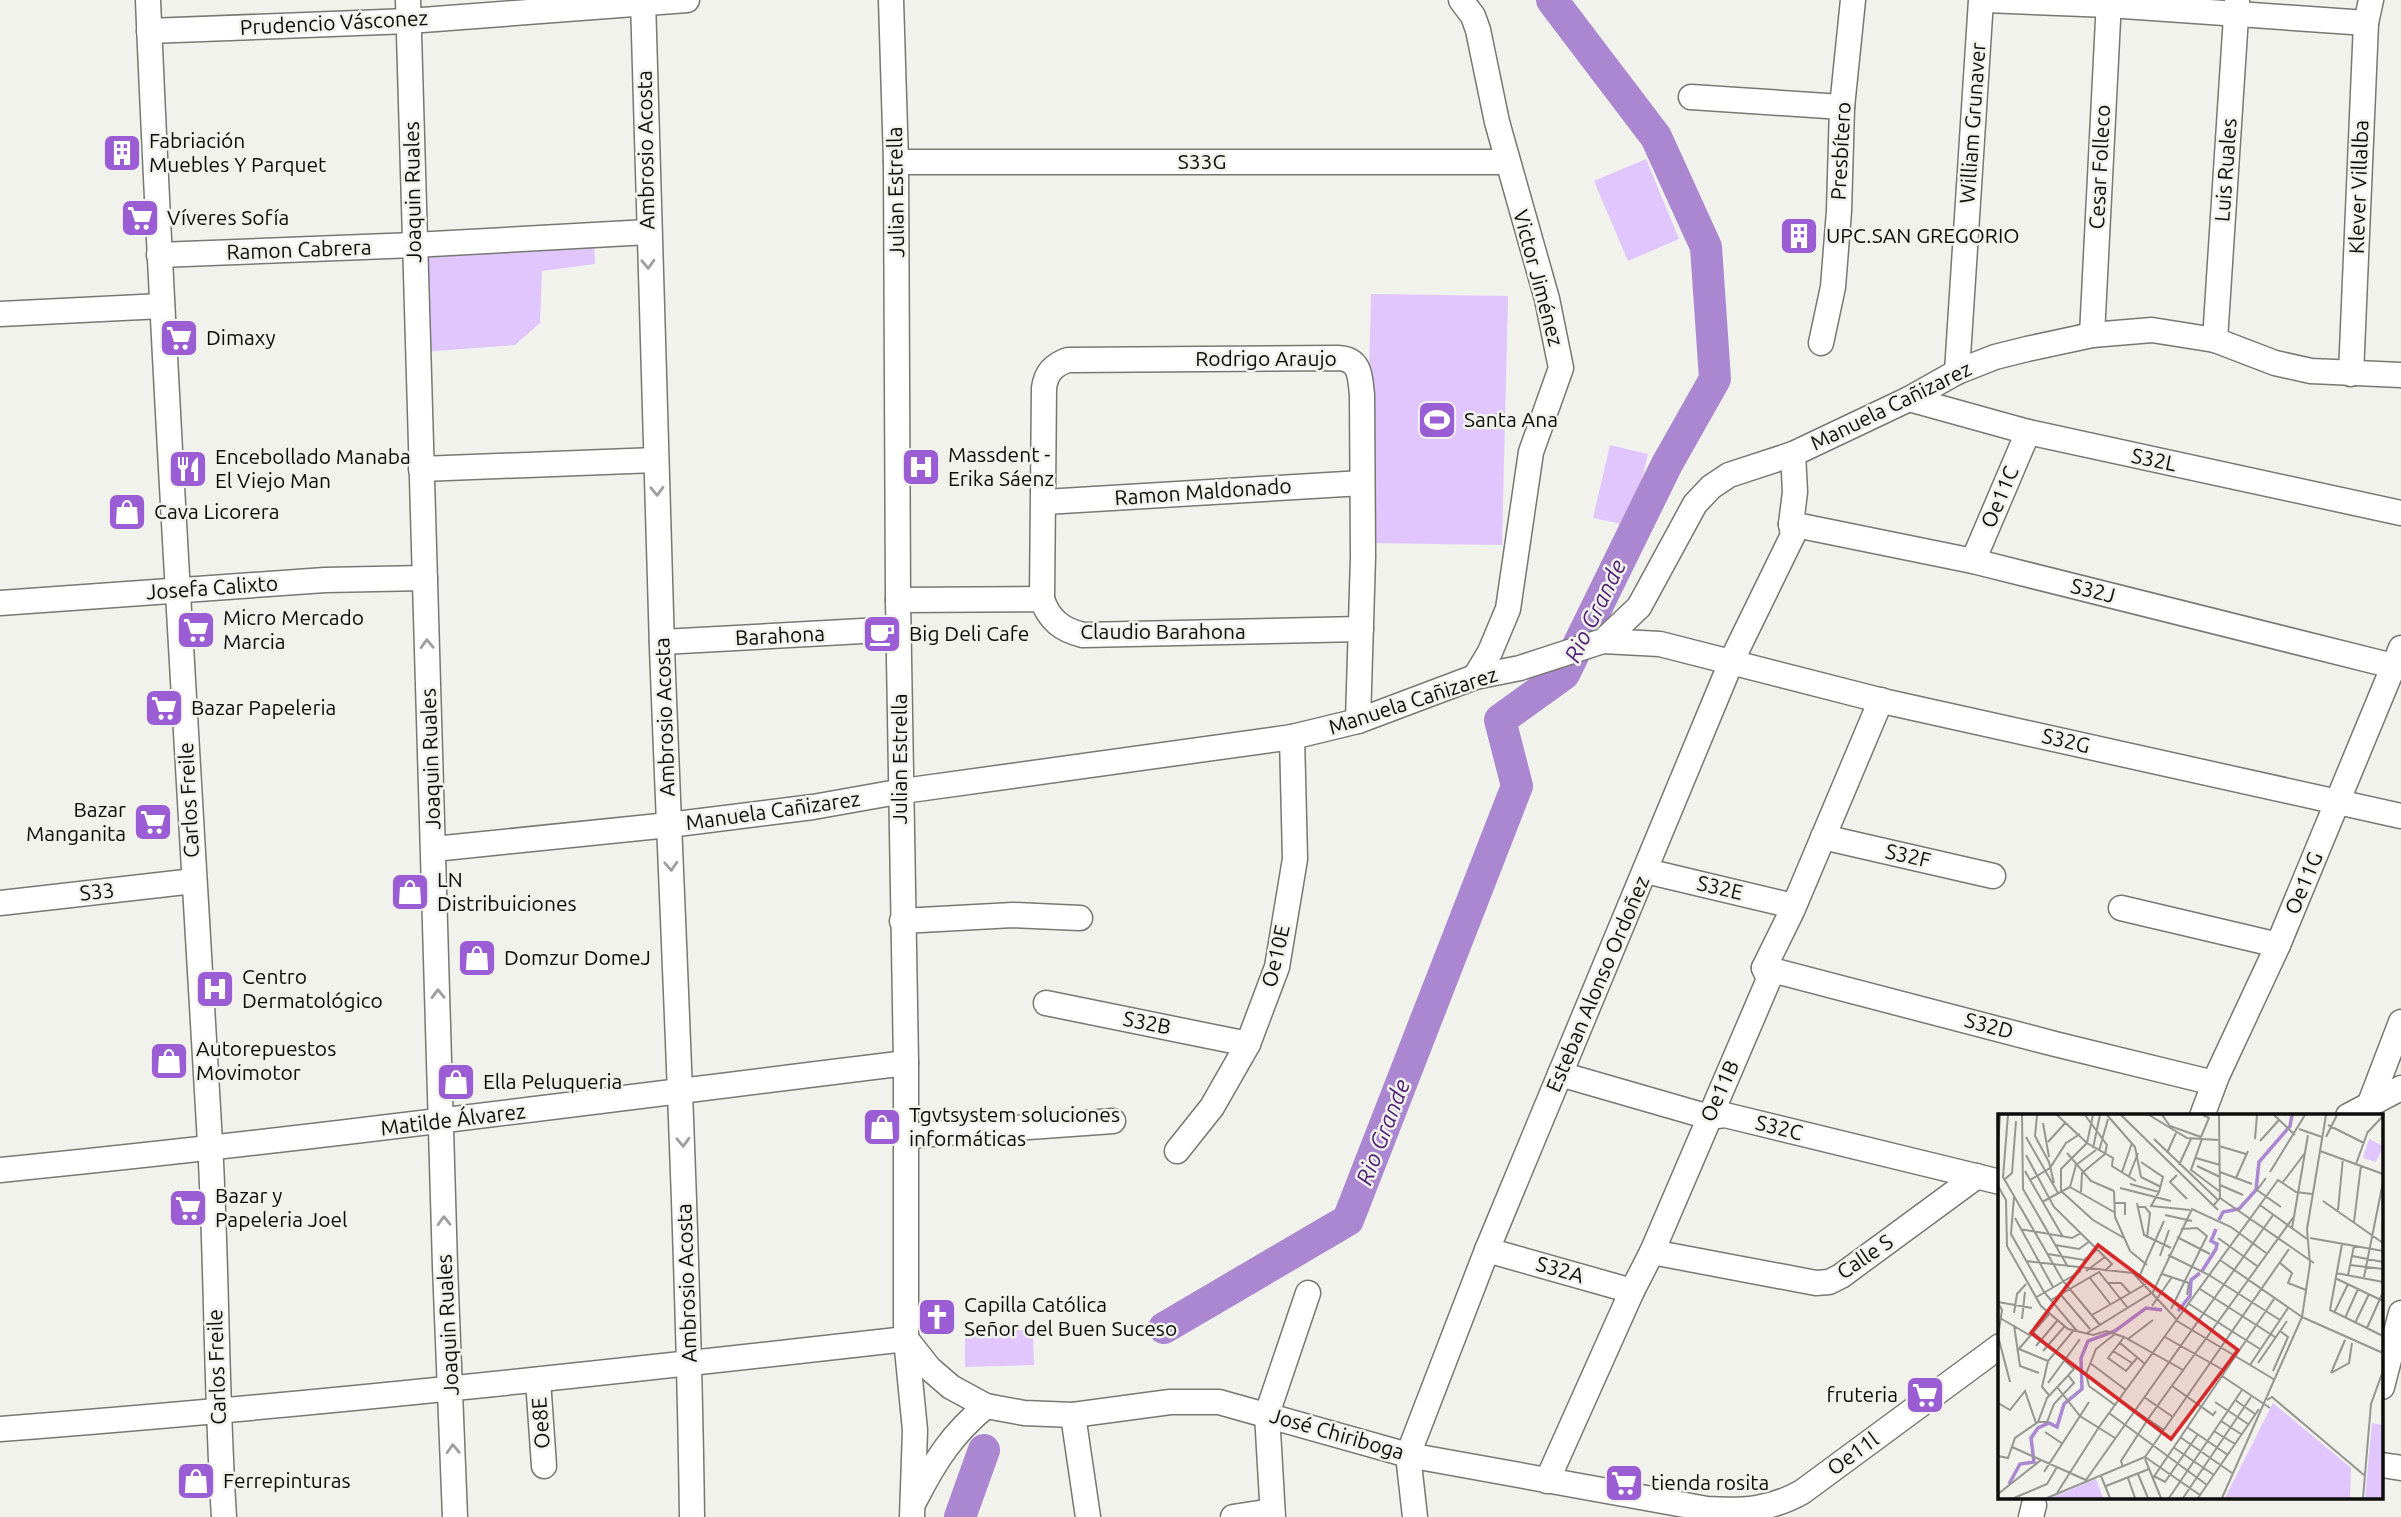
<svg xmlns="http://www.w3.org/2000/svg" width="2401" height="1517" font-family="Ubuntu,sans-serif">
<style>
.green{fill:#e0c6fd}
.lines{fill:none;stroke-linecap:round;stroke-linejoin:round}
.river{stroke:#aa87d0;stroke-width:32}
.minor-casing{stroke:#767872;stroke-width:27}
.minor{stroke:#fff;stroke-width:24}
.oneway{stroke:#9e9e9d}
.labels{text-anchor:middle;stroke-width:5;stroke-linejoin:round;paint-order:stroke}
.street-label{font-size:21px;fill:#0c0d0b;stroke:#f0f2eb}
.poi-label{font-size:21px;fill:#0c0d0b;stroke:#f0f2eb;text-anchor:start}
.water-label{font-size:23px;font-style:italic;fill:#501f76;stroke:#f0f2eb}
.inset-river{fill:none;stroke:#aa87d0;stroke-width:3.5}
.inset-road{fill:none;stroke:#959691;stroke-width:2}
.view{fill:#d62828;fill-opacity:0.15;stroke:#d62828;stroke-width:3.5}
.inset-edge{fill:none;stroke:#0c0d0b;stroke-width:3.5}
</style>
<rect width="100%" height="100%" fill="#f0f2eb"/>
<!-- green -->
<g class="green">
<polygon points="1646,159 1679,239 1628,261 1594,181"/>
<polygon points="594,242 595,264 542,271 540,323 515,345 409,353 405,256"/>
<polygon points="1371,294 1508,296 1502,545 1365,543"/>
<polygon points="1610,445 1648,454 1631,526 1593,518"/>
<polygon points="1033,1330 1034,1365 965,1367 965,1331"/>
</g>
<g class="lines">
<!-- river -->
<g class="river">
<polyline points="1164,1328 1348,1220 1517,786 1500,720 1564,674 1667,464 1715,379 1706,247 1656,137 1552,0"/>
<polyline points="960,1517 984,1450"/>
</g>
<!-- minor casing -->
<g class="minor-casing">
<g id="minor">
<path d="M 148,0 C 164,381 188,762 210,1143 C 217,1268 216,1393 224,1517"/>
<polyline points="408,0 445,1266 455,1517"/>
<path d="M 643,0 C 648,216 654,432 662,648 C 673,938 688,1227 692,1517"/>
<polyline points="891,0 896,162 898,600 906,1063 906,1339 915,1430 912,1517"/>
<polyline points="1461,0 1473,16 1478,30 1497,122 1547,299 1561,368 1531,452 1508,609 1490,652 1475,677"/>
<polyline points="1986,0 2109,5 2366,23"/>
<polyline points="149,31 409,21 687,0"/>
<polyline points="1691,97 1842,107"/>
<polyline points="896,162 1507,162"/>
<polyline points="159,255 414,245 648,232"/>
<polyline points="0,314 162,306"/>
<polyline points="2092,335 2109,0"/>
<polyline points="2215,340 2237,1"/>
<polyline points="1821,343 1833,287 1839,211 1842,107 1853,0"/>
<polyline points="1957,372 1981,0"/>
<polyline points="2351,374 2366,23 2371,0"/>
<polyline points="1909,399 2028,432 2401,513"/>
<polyline points="421,469 656,460"/>
<polyline points="1045,502 1362,483"/>
<polyline points="1791,524 1973,561 2393,666"/>
<polyline points="1973,561 2028,432"/>
<path d="M 1042,599 L 1044,388 C 1046,373 1053,365 1068,360 L 1338,358 C 1361,359 1360,377 1362,395 L 1363,557 L 1358,721"/>
<path d="M 898,600 L 1042,599 C 1049,620 1062,630 1083,635 L 1361,629"/>
<polyline points="0,603 325,580 425,578"/>
<polyline points="1603,641 1660,644 1887,702 2401,816"/>
<polyline points="662,642 899,629"/>
<polyline points="1823,837 1993,876"/>
<polyline points="434,849 669,825 813,807 903,791 1292,737 1358,721 1475,677 1520,668 1603,641 1639,607 1695,504 1711,487 1729,475 1793,454 1909,399 1957,372 1995,357 2027,349 2092,335 2152,330 2215,340 2275,363 2311,371 2401,375"/>
<polyline points="1646,871 1793,906"/>
<polyline points="0,903 194,881"/>
<polyline points="2121,908 2278,945"/>
<polyline points="902,921 1013,915 1080,918"/>
<polyline points="1764,968 2055,1044 2214,1083"/>
<polyline points="1046,1003 1248,1044"/>
<polyline points="1560,1074 1709,1117 1725,1115 2000,1182"/>
<polyline points="2370,1103 2401,1022"/>
<polyline points="2202,1116 2217,1076 2278,945 2401,648"/>
<polyline points="2348,1116 2401,1088"/>
<polyline points="905,1136 1113,1121"/>
<polyline points="1177,1151 1212,1107 1248,1044 1277,967 1295,859 1292,737"/>
<path d="M 0,1170 C 303,1140 604,1100 906,1063"/>
<polyline points="1487,1250 1632,1291"/>
<polyline points="1652,1252 1816,1283 1829,1282 1841,1276 1977,1176"/>
<path d="M 907,1340 L 929,1368 L 951,1387 L 986,1406 L 1024,1413 L 1073,1415 L 1170,1402 L 1219,1402 L 1408,1455 L 1707,1509 C 1743,1511 1770,1510 1802,1492 L 2000,1346"/>
<polyline points="538,1380 544,1466"/>
<polyline points="2382,1387 2401,1313"/>
<polyline points="1073,1415 1088,1517"/>
<path d="M 0,1429 C 303,1406 605,1373 906,1339"/>
<polyline points="2382,1465 2401,1468"/>
<polyline points="1547,1481 1632,1291 1652,1252 1769,979 1764,968 1792,911 1881,700"/>
<path d="M 915,1500 C 935,1461 952,1434 986,1406"/>
<polyline points="1233,1517 1272,1511"/>
<polyline points="1273,1517 1267,1414 1308,1293"/>
<polyline points="1415,1517 1408,1455 1487,1250 1732,660 1793,535 1791,524 1795,492 1793,454"/>
<polyline points="2031,1517 2034,1505"/>
</g>
</g>
<!-- minor -->
<use href="#minor" class="minor"/>
</g>
<!-- one-way arrows -->
<defs><path id="oneway-chevron" d="M-2-3.5L2.5 0L-2 3.5" fill="none" stroke-width="1.6" stroke-linecap="round" stroke-linejoin="round" transform="scale(1.75)"/></defs>
<g class="oneway">
<use href="#oneway-chevron" transform="translate(648 264) rotate(88)"/>
<use href="#oneway-chevron" transform="translate(657 491) rotate(88)"/>
<use href="#oneway-chevron" transform="translate(427 644) rotate(-92)"/>
<use href="#oneway-chevron" transform="translate(671 866) rotate(87)"/>
<use href="#oneway-chevron" transform="translate(438 994) rotate(-91)"/>
<use href="#oneway-chevron" transform="translate(683 1142) rotate(88)"/>
<use href="#oneway-chevron" transform="translate(444 1221) rotate(-92)"/>
<use href="#oneway-chevron" transform="translate(453 1449) rotate(-92)"/>
</g>
<!-- icons -->
<defs>
<g id="building-square" transform="scale(2.0125)"><rect x="-9" y="-9" width="18" height="18" rx="4" fill="#9b5dd3" stroke="#f0f2eb"/><path d="M-4-6H4V6H1V3H-1V6H-4ZM-2.5-4.3h1.7v1.8h-1.7ZM.8-4.3h1.7v1.8H.8ZM-2.5-1h1.7V.8h-1.7ZM.8-1h1.7V.8H.8Z" fill="#fff"/></g>
<g id="supermarket-square" transform="scale(2.0125)"><rect x="-9" y="-9" width="18" height="18" rx="4" fill="#9b5dd3" stroke="#f0f2eb"/><path d="M-6-5.5h2.5l.6 2H6L4.5 2H-2.5L-4.4-4H-6ZM-1.5 3.2a1.3 1.3 0 1 0 .1 0ZM3 3.2a1.3 1.3 0 1 0 .1 0Z" fill="#fff"/></g>
<g id="stadium-square" transform="scale(2.0125)"><rect x="-9" y="-9" width="18" height="18" rx="4" fill="#9b5dd3" stroke="#f0f2eb"/><path d="M0-5a6.5 5 0 1 0 0 10a6.5 5 0 1 0 0-10ZM-3.5-1.8h7v3.6h-7Z" fill="#fff"/></g>
<g id="hospital-square" transform="scale(2.0125)"><rect x="-9" y="-9" width="18" height="18" rx="4" fill="#9b5dd3" stroke="#f0f2eb"/><path d="M-5-5h3v3.5h4V-5h3V5h-3V1.5h-4V5h-3Z" fill="#fff"/></g>
<g id="restaurant-square" transform="scale(2.0125)"><rect x="-9" y="-9" width="18" height="18" rx="4" fill="#9b5dd3" stroke="#f0f2eb"/><path d="M-5-6h1v4h1v-4h1v4h1v-4h1v5L-1.5 .5V6h-2V.5L-5-1ZM5-6V6H3V1.5H1.5Q1.5-4 5-6Z" fill="#fff"/></g>
<g id="shop-square" transform="scale(2.0125)"><rect x="-9" y="-9" width="18" height="18" rx="4" fill="#9b5dd3" stroke="#f0f2eb"/><path d="M-5-2.5h2.3a2.7 3.5 0 0 1 5.4 0H5L5.5 6h-11ZM-1.5-2.5h3a1.5 2.3 0 0 0-3 0Z" fill="#fff"/></g>
<g id="cafe-square" transform="scale(2.0125)"><rect x="-9" y="-9" width="18" height="18" rx="4" fill="#9b5dd3" stroke="#f0f2eb"/><path d="M-5.5-4.5H6V0H3Q3 3.5 0 3.5H-2.5Q-5.5 3.5-5.5 0ZM3-3.2v2h1.7v-2ZM-6 4.5H4V6H-6Z" fill="#fff"/></g>
<g id="church-square" transform="scale(2.0125)"><rect x="-9" y="-9" width="18" height="18" rx="4" fill="#9b5dd3" stroke="#f0f2eb"/><path d="M-1.2-6h2.4v3.5h3.3v2.4h-3.3V6h-2.4V-.1h-3.3v-2.4h3.3Z" fill="#fff"/></g>
</defs>
<g fill-rule="evenodd">
<use href="#building-square" x="122" y="153"/>
<use href="#supermarket-square" x="140" y="218"/>
<use href="#building-square" x="1799" y="236"/>
<use href="#supermarket-square" x="179" y="338"/>
<use href="#stadium-square" x="1437" y="420"/>
<use href="#hospital-square" x="921" y="467"/>
<use href="#restaurant-square" x="188" y="469"/>
<use href="#shop-square" x="127" y="512"/>
<use href="#supermarket-square" x="196" y="630"/>
<use href="#cafe-square" x="882" y="634"/>
<use href="#supermarket-square" x="164" y="708"/>
<use href="#supermarket-square" x="153" y="822"/>
<use href="#shop-square" x="410" y="892"/>
<use href="#shop-square" x="477" y="958"/>
<use href="#hospital-square" x="215" y="989"/>
<use href="#shop-square" x="169" y="1061"/>
<use href="#shop-square" x="456" y="1082"/>
<use href="#shop-square" x="882" y="1127"/>
<use href="#supermarket-square" x="188" y="1208"/>
<use href="#church-square" x="937" y="1317"/>
<use href="#supermarket-square" x="1925" y="1395"/>
<use href="#shop-square" x="196" y="1481"/>
<use href="#supermarket-square" x="1624" y="1483"/>
</g>
<g class="labels">
<!-- street labels -->
<g class="street-label">
<text transform="translate(334 23) rotate(-3)" y="7">Prudencio Vásconez</text>
<text transform="translate(1973 123) rotate(-86)" y="7">William Grunaver</text>
<text transform="translate(646 150) rotate(-91)" y="7">Ambrosio Acosta</text>
<text transform="translate(1841 151) rotate(-87)" y="7">Presbítero</text>
<text x="1202" y="169">S33G</text>
<text transform="translate(2100 167) rotate(-87)" y="7">Cesar Folleco</text>
<text transform="translate(2226 170) rotate(-86)" y="7">Luis Ruales</text>
<text transform="translate(2359 187) rotate(-88)" y="7">Klever Villalba</text>
<text transform="translate(413 192) rotate(-91)" y="7">Joaquin Ruales</text>
<text transform="translate(896 192) rotate(-91)" y="7">Julian Estrella</text>
<text transform="translate(299 250) rotate(-2)" y="7">Ramon Cabrera</text>
<text transform="translate(1538 278) rotate(75)" y="7">Victor Jiménez</text>
<text x="1266" y="366">Rodrigo Araujo</text>
<text transform="translate(1891 406) rotate(-26)" y="7">Manuela Cañizarez</text>
<text transform="translate(2154 460) rotate(12)" y="7">S32L</text>
<text transform="translate(1203 492) rotate(-4)" y="7">Ramon Maldonado</text>
<text transform="translate(2000 497) rotate(-67)" y="7">Oe11C</text>
<text transform="translate(212 588) rotate(-4)" y="7">Josefa Calixto</text>
<text transform="translate(2093 591) rotate(14)" y="7">S32J</text>
<text x="1163" y="639">Claudio Barahona</text>
<text transform="translate(780 636) rotate(-3)" y="7">Barahona</text>
<text transform="translate(1413 701) rotate(-18)" y="7">Manuela Cañizarez</text>
<text transform="translate(665 717) rotate(-92)" y="7">Ambrosio Acosta</text>
<text transform="translate(2066 741) rotate(13)" y="7">S32G</text>
<text transform="translate(431 759) rotate(-92)" y="7">Joaquin Ruales</text>
<text transform="translate(900 759) rotate(-90)" y="7">Julian Estrella</text>
<text transform="translate(189 800) rotate(-93)" y="7">Carlos Freile</text>
<text transform="translate(773 811) rotate(-8)" y="7">Manuela Cañizarez</text>
<text transform="translate(1908 856) rotate(13)" y="7">S32F</text>
<text transform="translate(2304 883) rotate(-67)" y="7">Oe11G</text>
<text transform="translate(1720 888) rotate(13)" y="7">S32E</text>
<text transform="translate(97 892) rotate(-6)" y="7">S33</text>
<text transform="translate(1276 956) rotate(-77)" y="7">Oe10E</text>
<text transform="translate(1598 984) rotate(-67)" y="7">Esteban Alonso Ordoñez</text>
<text transform="translate(1147 1023) rotate(11)" y="7">S32B</text>
<text transform="translate(1989 1026) rotate(15)" y="7">S32D</text>
<text transform="translate(1720 1091) rotate(-66)" y="7">Oe11B</text>
<text transform="translate(453 1120) rotate(-7)" y="7">Matilde Álvarez</text>
<text transform="translate(1779 1128) rotate(14)" y="7">S32C</text>
<text transform="translate(1865 1257) rotate(-34)" y="7">Calle S</text>
<text transform="translate(1560 1270) rotate(16)" y="7">S32A</text>
<text transform="translate(687 1283) rotate(-92)" y="7">Ambrosio Acosta</text>
<text transform="translate(448 1325) rotate(-93)" y="7">Joaquin Ruales</text>
<text transform="translate(217 1367) rotate(-92)" y="7">Carlos Freile</text>
<text transform="translate(541 1423) rotate(-94)" y="7">Oe8E</text>
<text transform="translate(1337 1434) rotate(16)" y="7">José Chiriboga</text>
<text transform="translate(1853 1454) rotate(-36)" y="7">Oe11l</text>
</g>
<!-- poi labels -->
<g class="poi-label">
<text x="149" y="148">Fabriación<tspan x="149" dy="24">Muebles Y Parquet</tspan></text>
<text x="167" y="225">Víveres Sofía</text>
<text x="1826" y="243">UPC.SAN GREGORIO</text>
<text x="206" y="345">Dimaxy</text>
<text x="1464" y="427">Santa Ana</text>
<text x="948" y="462">Massdent -<tspan x="948" dy="24">Erika Sáenz</tspan></text>
<text x="215" y="464">Encebollado Manaba<tspan x="215" dy="24">El Viejo Man</tspan></text>
<text x="154" y="519">Cava Licorera</text>
<text x="223" y="625">Micro Mercado<tspan x="223" dy="24">Marcia</tspan></text>
<text x="909" y="641">Big Deli Cafe</text>
<text x="191" y="715">Bazar Papeleria</text>
<text x="126" y="817" text-anchor="end">Bazar<tspan x="126" dy="24">Manganita</tspan></text>
<text x="437" y="887">LN<tspan x="437" dy="24">Distribuiciones</tspan></text>
<text x="504" y="965">Domzur DomeJ</text>
<text x="242" y="984">Centro<tspan x="242" dy="24">Dermatológico</tspan></text>
<text x="196" y="1056">Autorepuestos<tspan x="196" dy="24">Movimotor</tspan></text>
<text x="483" y="1089">Ella Peluqueria</text>
<text x="909" y="1122">Tgvtsystem soluciones<tspan x="909" dy="24">informáticas</tspan></text>
<text x="215" y="1203">Bazar y<tspan x="215" dy="24">Papeleria Joel</tspan></text>
<text x="964" y="1312">Capilla Católica<tspan x="964" dy="24">Señor del Buen Suceso</tspan></text>
<text x="1898" y="1402" text-anchor="end">fruteria</text>
<text x="223" y="1488">Ferrepinturas</text>
<text x="1651" y="1490">tienda rosita</text>
</g>
<!-- water labels -->
<g class="water-label">
<text transform="translate(1595 611) rotate(-64)" y="8">Rio Grande</text>
<text transform="translate(1383 1132) rotate(-69)" y="8">Rio Grande</text>
</g>
</g>
<!-- overview -->
<g transform="translate(1998 1114)">
<rect width="385" height="385" fill="#f0f2eb"/>
<path d="M 371,25 L 385,32 L 378,48 L 365,44 ZM 275,289 L 353,354 L 352,384 L 227,384 ZM 374,309 L 385,311 L 385,384 L 367,384 ZM 98,365 L 105,384 L 53,384 Z" fill="#e0c6fd"/>
<path class="inset-river" d="M 221,106 L 225,98 L 241,95 L 258,76 L 261,48 L 292,12 L 294,1M 204,157 L 218,135 L 219,130 L 213,127 L 218,115M 180,197 L 192,182 L 193,166 L 202,159M 11,370 L 22,350 L 36,348 L 33,324 L 40,314 L 51,309 L 59,313 L 66,290 L 84,275 L 83,244 L 90,227 L 117,217 L 148,194 L 164,196"/>
<path class="inset-road" d="M 10,1 L 5,63 L 65,167 L 102,211M 24,1 L 25,75 L 70,153M 39,1 L 37,22 L 51,48 L 56,69M 59,1 L 89,29 L 115,44 L 114,52 L 138,67M 87,1 L 109,31 L 107,40M 109,1 L 137,33 L 143,63M 123,1 L 220,96M 151,1 L 189,24 L 220,26M 164,1 L 172,12 L 203,23M 276,1 L 297,21M 45,9 L 51,43M 330,11 L 366,29M 301,15 L 324,23M 369,19 L 385,2M 28,23 L 60,79M 203,23 L 211,4 L 205,1M 328,23 L 339,1M 156,25 L 220,86M 204,25 L 193,56 L 221,77M 257,25 L 259,1M 262,27 L 281,6M 50,28 L 68,8M 221,32 L 248,40M 0,33 L 2,1M 95,34 L 102,1M 101,37 L 110,5M 322,37 L 385,60M 69,39 L 93,67 L 116,77M 169,39 L 178,19M 28,41 L 56,93 L 114,150 L 107,157M 198,44 L 222,51M 143,48 L 165,63 L 161,78M 358,50 L 370,17M 181,51 L 193,25M 199,52 L 222,63M 27,57 L 65,123M 124,58 L 134,29M 222,58 L 254,70M 272,58 L 307,1M 179,61 L 172,68 L 189,85M 131,62 L 140,39M 143,63 L 163,73M 238,64 L 250,37M 268,64 L 259,76 L 283,93M 6,66 L 14,59 L 18,7M 32,66 L 52,54 L 68,29 L 82,20M 285,68 L 307,39M 132,70 L 161,78 L 153,92 L 192,96M 222,71 L 245,81M 0,72 L 8,86 L 9,132 L 43,192 L 70,215 L 95,221 L 108,217 L 126,223 L 185,256M 72,73 L 116,98M 72,73 L 78,51 L 98,36M 122,74 L 173,87M 63,77 L 63,55 L 89,29 L 95,1M 63,77 L 95,106 L 126,124M 116,77 L 117,103 L 132,137 L 149,151M 83,78 L 84,59 L 107,40M 0,81 L 0,107M 16,83 L 13,120 L 46,178 L 79,217M 222,84 L 316,149M 325,87 L 385,129M 44,88 L 72,73M 116,89 L 127,89 L 127,101M 139,89 L 146,121 L 173,134M 262,91 L 309,125M 215,92 L 222,84 L 221,1M 140,93 L 147,93 L 152,99 L 149,124M 340,96 L 345,44M 167,101 L 194,107M 17,104 L 55,173M 356,108 L 363,51M 294,114 L 310,21M 22,115 L 74,124 L 83,119M 179,123 L 212,140M 220,124 L 259,152M 312,124 L 385,137M 344,130 L 332,196 L 385,222M 57,131 L 81,135 L 92,127M 50,140 L 86,146 L 100,135M 170,141 L 211,161 L 282,206M 162,142 L 171,116M 354,142 L 385,148M 222,146 L 304,203M 28,147 L 135,159 L 179,206M 281,148 L 294,159 L 290,169 L 308,176M 352,151 L 385,155M 88,157 L 107,143M 338,159 L 385,168M 164,160 L 191,169 L 189,181M 350,161 L 356,132M 141,163 L 166,107M 366,163 L 385,68M 92,164 L 113,191M 337,164 L 385,187M 110,169 L 123,169 L 132,179M 202,175 L 277,223M 63,181 L 92,215M 37,184 L 83,157M 53,186 L 101,158 L 129,193M 0,188 L 34,194M 0,189 L 4,196 L 0,222 L 12,268M 191,190 L 262,235M 154,192 L 174,163M 173,195 L 209,122 L 199,114 L 183,115M 16,199 L 19,180 L 28,170M 336,199 L 350,170M 94,201 L 148,170M 304,203 L 385,239M 2,204 L 33,222M 347,204 L 360,175M 24,205 L 27,178M 179,207 L 277,266M 357,209 L 371,180M 16,211 L 22,252 L 41,259M 369,214 L 385,178M 89,219 L 155,178 L 194,95 L 233,113 L 268,139M 117,220 L 98,235 L 88,260 L 91,272 L 117,291M 126,223 L 110,244 L 128,257 L 139,244M 167,223 L 227,257M 130,225 L 155,206M 121,228 L 147,250M 38,232 L 59,207M 21,235 L 50,247M 19,237 L 52,199M 45,237 L 66,213M 115,237 L 134,249M 92,249 L 128,276M 260,249 L 289,207M 252,251 L 290,194M 275,257 L 290,223 L 282,217M 333,259 L 351,249 L 354,229M 333,259 L 347,226M 224,262 L 272,294M 50,269 L 82,225M 174,272 L 215,301 L 218,297M 59,273 L 82,302 L 117,324M 51,281 L 44,273 L 50,247 L 75,217M 146,283 L 175,303M 121,286 L 166,316M 237,286 L 257,300M 269,286 L 274,283 L 366,361M 217,288 L 250,310M 0,289 L 12,296 L 27,277 L 38,309M 111,299 L 209,371M 223,307 L 243,320M 40,308 L 49,308 L 56,290 L 76,269 L 70,261M 189,313 L 230,341M 216,317 L 237,330M 47,318 L 65,330M 182,323 L 234,359M 14,333 L 90,367M 175,333 L 216,361M 0,342 L 10,344 L 17,324 L 40,308 L 49,284 L 76,255 L 36,219M 147,343 L 202,381M 147,345 L 163,384M 125,353 L 123,347 L 150,305 L 297,101M 46,358 L 91,288M 140,360 L 150,384M 103,362 L 112,384M 156,362 L 167,368 L 200,320M 130,364 L 137,384M 155,364 L 276,185M 88,366 L 275,101M 108,372 L 151,355M 59,379 L 101,313 L 280,66 L 298,78 L 314,80M 0,380 L 43,346M 16,384 L 49,370 L 59,353M 49,384 L 147,343 L 291,135M 171,384 L 244,276M 185,384 L 253,283M 200,384 L 261,295M 224,384 L 304,203 L 312,150 L 309,115 L 328,1M 365,384 L 373,290 L 385,257"/>
<path class="view" d="M 100,131 L 240,236 L 173,325 L 33,219 Z"/>
<rect width="385" height="385" class="inset-edge"/>
</g>
</svg>
